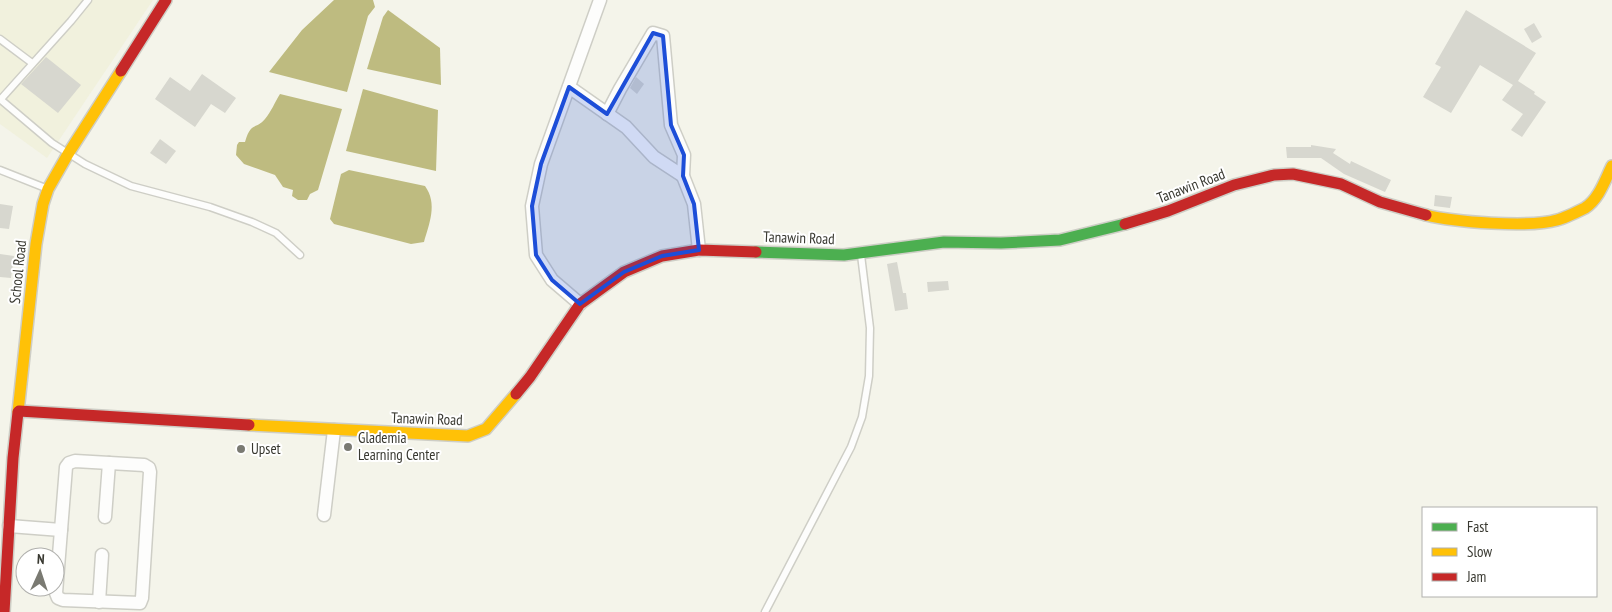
<svg xmlns="http://www.w3.org/2000/svg" width="1612" height="612" font-family="'PT Sans Narrow',sans-serif">
<style>
.built{fill:#f1f1dd}
.water{fill:#bebb80}
.building{fill:#d7d7cf}
.lines{fill:none;stroke-linecap:round;stroke-linejoin:round}
.lane-casing{stroke:#cecec6;stroke-width:9}
.street-casing{stroke:#cecec6;stroke-width:15}
.fast-casing{stroke:#cecec6;stroke-width:14}
.slow-casing{stroke:#cecec6;stroke-width:14}
.jam-casing{stroke:#cecec6;stroke-width:14}
.lane{stroke:#fdfdfc;stroke-width:6}
.street{stroke:#fdfdfc;stroke-width:12}
.fast{stroke:#4caf50;stroke-width:11}
.slow{stroke:#ffc107;stroke-width:11}
.jam{stroke:#c62828;stroke-width:11}
.marked{fill:#1d4ed8;fill-opacity:0.2;stroke:#1d4ed8;stroke-width:4;stroke-linejoin:round}
.poi-dot{fill:#7a7a72;stroke:#fff;stroke-width:2}
.labels{text-anchor:middle;stroke-width:4;stroke-linejoin:round;paint-order:stroke}
.street-label{font-size:15px;fill:#393931;stroke:#fff}
.poi-label{font-size:15px;fill:#393931;stroke:#fff;text-anchor:start}
</style>
<rect width="100%" height="100%" fill="#f4f4ea"/>
<!-- built -->
<polygon class="built" points="0,0 153,0 47,158 0,124"/>
<!-- water -->
<g class="water">
<polygon points="334,0 373,0 375,7 368,16 347,92 269,72 302,30"/>
<polygon points="388,10 440,48 441,85 367,69 383,17"/>
<polygon points="363,89 438,110 436,171 346,151"/>
<path d="M 280,94 L 342,109 L 318,190 L 310,194 L 307,200 L 298,200 L 292,196 L 293,190 L 283,187 L 275,175 L 244,164 L 236,155 L 237,145 L 239,142 L 245,142 C 251,121 256,130 265,119 C 271,112 275,102 280,94 Z"/>
<path d="M 349,170 L 425,186 C 438,204 429,224 424,242 L 411,244 L 334,224 L 330,219 L 341,174 Z"/>
</g>
<!-- building -->
<g class="building">
<polygon points="1466,10 1536,53 1518,81 1535,92 1534,94 1546,102 1522,137 1511,130 1523,114 1502,100 1513,85 1480,65 1451,113 1423,97 1441,67 1435,64"/>
<polygon points="1534,23 1542,37 1532,43 1524,29"/>
<polygon points="46,57 81,85 58,113 21,84"/>
<polygon points="202,74 236,98 225,113 211,104 195,127 155,99 170,77 190,91"/>
<polygon points="636,77 644,84 637,94 630,88"/>
<polygon points="160,139 176,151 166,164 150,153"/>
<polygon points="1311,145 1336,149 1333,153 1350,164 1351,161 1391,180 1385,192 1344,174 1321,158 1287,158 1286,147 1311,147"/>
<polygon points="1435,195 1452,197 1450,208 1434,206"/>
<polygon points="0,204 13,206 9,229 0,228"/>
<polygon points="0,254 14,256 11,278 0,277"/>
<polygon points="897,262 903,293 906,293 908,309 895,311 887,264"/>
<polygon points="948,281 949,290 928,292 927,282"/>
</g>
<g class="lines">
<!-- lane casing -->
<g class="lane-casing">
<g id="lane">
<polyline points="0,39 32,63"/>
<polyline points="0,99 52,143 85,164 131,186 210,207 252,222 276,233 300,255"/>
<polyline points="1,99 71,21 88,0"/>
<polyline points="0,170 48,189"/>
<polyline points="765,612 851,447 862,417 869,376 870,328 861,255"/>
</g>
</g>
<!-- street casing -->
<g class="street-casing">
<g id="street">
<polyline points="569,87 626,127 654,157 683,176"/>
<polyline points="607,114 620,89 653,33 663,36 671,125 684,155 683,176 694,204 699,250"/>
<polyline points="580,304 552,280 536,255 532,206 541,164 600,0"/>
<polygon points="75,461 144,465 149,468 150,472 142,598 140,603 63,600 58,598 56,593 66,467 69,463"/>
<polyline points="324,515 334,430"/>
<polyline points="105,517 109,463"/>
<polyline points="9,526 61,530"/>
<polyline points="99,602 102,555"/>
</g>
</g>
<!-- fast casing -->
<g class="fast-casing">
<polyline id="fast" points="756,252 844,255 944,242 1001,243 1060,240 1125,224"/>
</g>
<!-- slow casing -->
<g class="slow-casing">
<g id="slow">
<path d="M 1426,215 C 1454,222 1529,228 1557,220 C 1565,218 1577,212 1585,208 C 1599,199 1605,180 1612,166"/>
<polyline points="18,412 36,244 43,204 48,189 68,154 121,71"/>
<polyline points="249,425 468,436 486,429 516,394"/>
</g>
</g>
<!-- jam casing -->
<g class="jam-casing">
<g id="jam">
<polyline points="121,71 166,0"/>
<polyline points="1125,224 1168,211 1234,185 1274,175 1293,174 1341,184 1380,202 1426,215"/>
<polyline points="516,394 530,377 580,304 624,272 662,256 699,250 756,252"/>
<polyline points="19,411 249,425"/>
<polyline points="4,612 13,458 18,412"/>
</g>
</g>
<!-- lane -->
<use href="#lane" class="lane"/>
<!-- street -->
<use href="#street" class="street"/>
<!-- fast -->
<use href="#fast" class="fast"/>
<!-- slow -->
<use href="#slow" class="slow"/>
<!-- jam -->
<use href="#jam" class="jam"/>
</g>
<!-- marked area -->
<path class="marked" d="M 653,33 L 663,36 L 671,125 L 684,155 L 683,176 L 694,204 L 699,250 L 662,256 L 624,272 L 580,304 L 552,280 L 536,255 L 532,206 L 541,164 L 569,87 L 607,114 Z"/>
<!-- markers -->
<g class="poi-dot">
<circle cx="348" cy="447" r="5"/>
<circle cx="241" cy="449" r="5"/>
</g>
<g class="labels">
<!-- street labels -->
<g class="street-label">
<text transform="translate(1191 186) rotate(-21)" y="5">Tanawin Road</text>
<text transform="translate(799 238) rotate(2)" y="5">Tanawin Road</text>
<text transform="translate(18 272) rotate(-84)" y="5">School Road</text>
<text transform="translate(427 419) rotate(2)" y="5">Tanawin Road</text>
</g>
<!-- poi labels -->
<g class="poi-label">
<text x="358" y="443">Glademia<tspan x="358" dy="17">Learning Center</tspan></text>
<text x="251" y="454">Upset</text>
</g>
</g>
<!-- legend -->
<rect x="1422" y="507" width="175" height="90" fill="#ffffff" stroke="#b0b0ad"/>
<rect x="1432" y="523" width="25" height="8" fill="#4caf50" stroke="#b0b0ad"/>
<text x="1467" y="532" font-size="15" fill="#393931">Fast</text>
<rect x="1432" y="548" width="25" height="8" fill="#ffc107" stroke="#b0b0ad"/>
<text x="1467" y="557" font-size="15" fill="#393931">Slow</text>
<rect x="1432" y="573" width="25" height="8" fill="#c62828" stroke="#b0b0ad"/>
<text x="1467" y="582" font-size="15" fill="#393931">Jam</text>
<!-- north arrow -->
<g transform="translate(40 572) rotate(3)"><circle r="24" fill="#ffffff" stroke="#b0b0ad"/>
<path d="M0-4L9 19L0 12L-9 19Z" fill="#7a7a72"/>
<text y="-8" font-size="14" font-weight="bold" text-anchor="middle" fill="#393931">N</text>
</g>
</svg>
